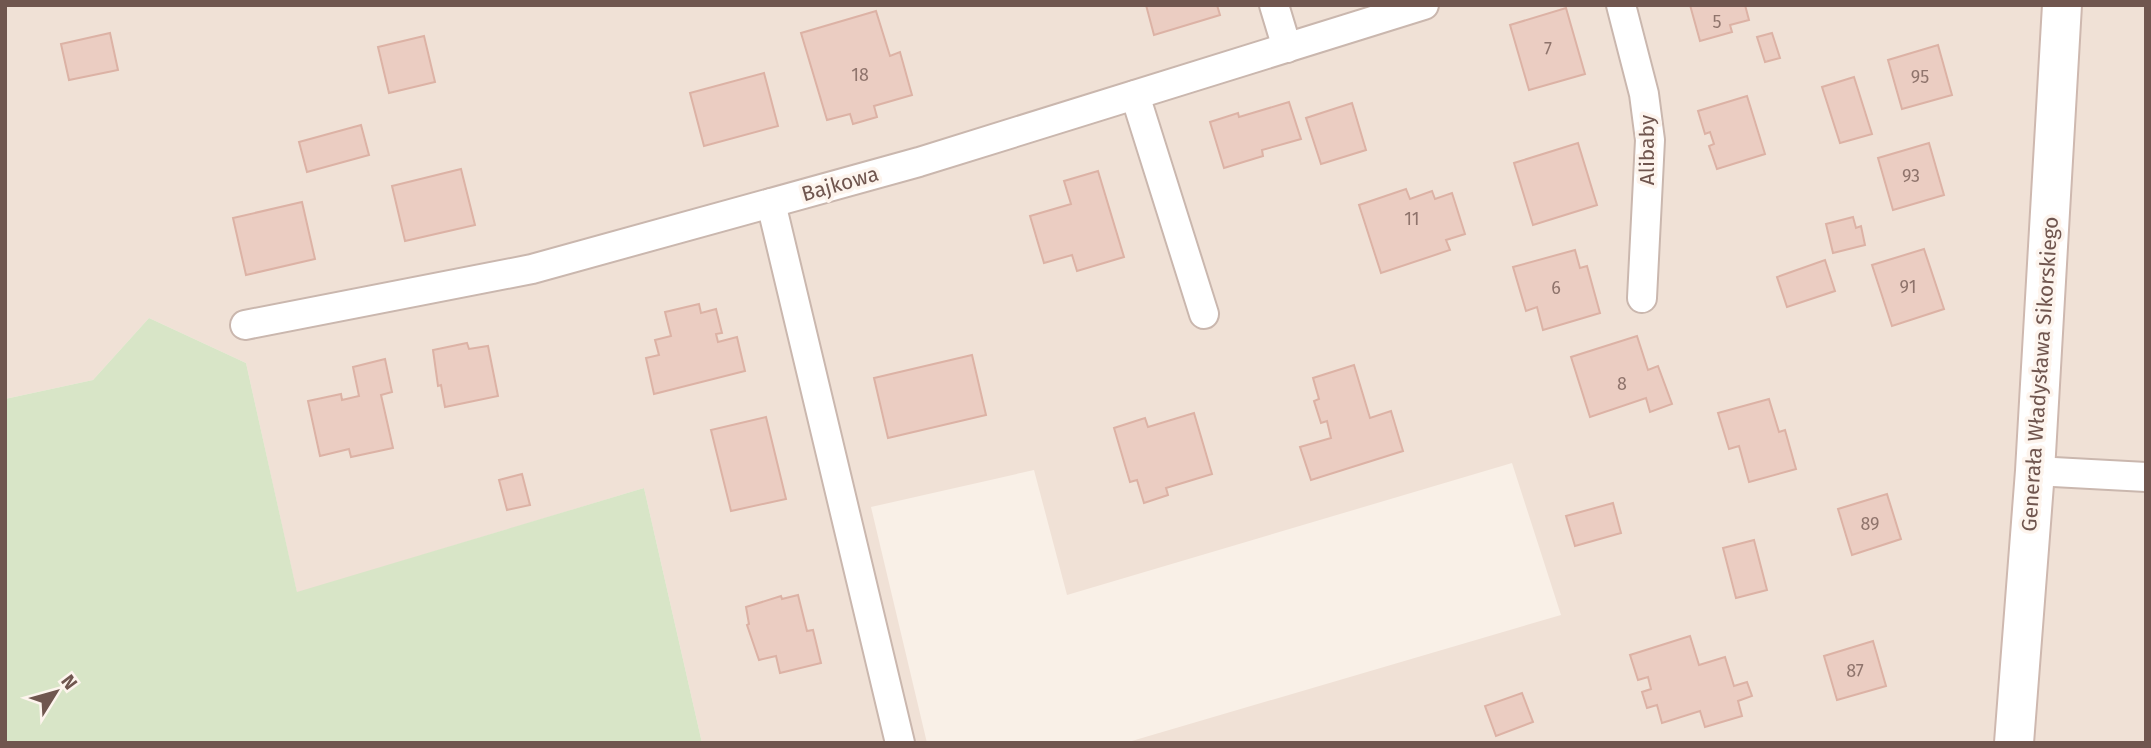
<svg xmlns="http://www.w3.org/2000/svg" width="2151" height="748" font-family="'Fira Sans',sans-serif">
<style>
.residential{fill:#f0e1d6}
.green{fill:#d8e5c7}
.building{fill:#ebcdc2;stroke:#dcb2a5;stroke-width:2}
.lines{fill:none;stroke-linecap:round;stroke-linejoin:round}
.street-casing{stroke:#cab7ae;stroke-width:32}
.secondary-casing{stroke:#ceb8af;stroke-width:42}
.street{stroke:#fff;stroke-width:28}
.secondary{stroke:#fff;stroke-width:38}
.labels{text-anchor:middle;stroke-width:7;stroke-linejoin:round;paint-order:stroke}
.number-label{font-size:18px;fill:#8f746c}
.street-label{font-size:21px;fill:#70564f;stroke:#fdf4ed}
</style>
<rect width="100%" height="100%" fill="#f9f0e7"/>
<!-- residential -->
<polygon class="residential" points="5,5 2146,5 2146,743 1125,743 1561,615 1512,463 1067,595 1034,470 871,507 927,743 702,743 644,488 297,593 246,363 149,318 93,380 5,399"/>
<!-- green -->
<polygon class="green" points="149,318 246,363 297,592 644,488 702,743 5,743 5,399 93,380"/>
<!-- building -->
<g class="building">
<polygon points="1146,5 1217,5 1220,15 1154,35"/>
<polygon points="1690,5 1745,5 1749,20 1730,25 1732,32 1700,41"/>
<polygon points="1566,8 1585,74 1529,90 1510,25"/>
<polygon points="876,11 890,56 900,52 912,95 874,106 877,117 853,124 850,114 827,120 801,33"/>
<polygon points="110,33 118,70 69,80 61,44"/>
<polygon points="1772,33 1780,58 1765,62 1757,37"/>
<polygon points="424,36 435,82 389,93 378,47"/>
<polygon points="1938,45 1952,95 1902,109 1888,60"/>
<polygon points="764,73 778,126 704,146 690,93"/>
<polygon points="1854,77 1872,134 1840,143 1822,87"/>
<polygon points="1747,96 1765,154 1717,169 1709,146 1714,144 1710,132 1705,134 1698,111"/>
<polygon points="1289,102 1301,139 1262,150 1263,156 1224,168 1210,122 1238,113 1239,117"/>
<polygon points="1352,103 1366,150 1321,164 1306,118"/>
<polygon points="361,125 369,155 307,172 299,142"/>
<polygon points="1578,143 1597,205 1533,225 1514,163"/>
<polygon points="1929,143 1944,195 1893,210 1878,158"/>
<polygon points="461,169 475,225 405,241 392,186"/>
<polygon points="1098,171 1124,257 1077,271 1072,255 1044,263 1030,216 1071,204 1064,181"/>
<polygon points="1406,189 1410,199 1432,191 1435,199 1452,193 1465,234 1446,240 1450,250 1381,273 1359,205"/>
<polygon points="302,202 315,259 246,275 233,218"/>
<polygon points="1853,217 1856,228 1861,226 1865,245 1833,253 1826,224"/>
<polygon points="1924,249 1944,309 1892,326 1872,265"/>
<polygon points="1575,250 1580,268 1587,266 1600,313 1543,330 1537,307 1526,311 1513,267"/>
<polygon points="1825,260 1835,291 1787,307 1777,277"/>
<polygon points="699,304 701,313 716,309 722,333 716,334 718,342 737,337 745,371 654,394 646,358 659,355 655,340 671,336 665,312"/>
<polygon points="1637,336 1648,370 1658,366 1672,404 1650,412 1646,398 1590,417 1571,357"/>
<polygon points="467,343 469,349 488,346 498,396 445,407 441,385 438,386 433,350"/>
<polygon points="972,355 986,415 888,438 874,378"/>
<polygon points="385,359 392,392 381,395 393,448 351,457 349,449 320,456 308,401 341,394 342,400 359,396 353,367"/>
<polygon points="1354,365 1370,418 1391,411 1403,451 1311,480 1300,447 1331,438 1327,421 1321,423 1314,401 1319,399 1313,378"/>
<polygon points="1769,399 1779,432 1785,430 1796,469 1749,482 1739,446 1729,449 1718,413"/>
<polygon points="1194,413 1212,474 1166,488 1168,495 1144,503 1137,480 1130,482 1114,428 1145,418 1148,427"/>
<polygon points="766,417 786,499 731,511 711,430"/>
<polygon points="522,474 530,505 507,510 499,480"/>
<polygon points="1887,494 1901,539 1852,555 1838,509"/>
<polygon points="1613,503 1621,533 1575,546 1566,516"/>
<polygon points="1754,540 1767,590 1736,598 1723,548"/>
<polygon points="798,595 807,631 813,630 821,663 780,673 776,656 759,660 747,625 749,624 746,607 781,596 782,599"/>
<polygon points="1690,636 1699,665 1725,657 1734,686 1747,682 1752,696 1738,701 1742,716 1705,727 1700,711 1662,723 1657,705 1647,708 1642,692 1651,689 1648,677 1638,680 1630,655"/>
<polygon points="1873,641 1886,686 1837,700 1824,656"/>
<polygon points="1522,693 1533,722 1496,736 1485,706"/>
</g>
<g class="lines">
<!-- street casing -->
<g class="street-casing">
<g id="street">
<polyline points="1274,5 1287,48"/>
<polyline points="1621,5 1644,94 1650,140 1642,298"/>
<polyline points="1135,95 1204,314"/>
<polyline points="771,203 900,743"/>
<polyline points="245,325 532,269 919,162 1424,5"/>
<polyline points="2035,471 2146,477"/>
</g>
</g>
<!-- secondary casing -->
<g class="secondary-casing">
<polyline id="secondary" points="2014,743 2035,471 2062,5"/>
</g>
<!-- street -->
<use href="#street" class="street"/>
<!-- secondary -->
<use href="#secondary" class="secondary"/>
</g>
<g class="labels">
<!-- number labels -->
<g class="number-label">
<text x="1717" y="28">5</text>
<text x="1548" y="55">7</text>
<text x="860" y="81">18</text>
<text x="1920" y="83">95</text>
<text x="1911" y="182">93</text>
<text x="1412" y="225">11</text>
<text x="1908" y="293">91</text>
<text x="1556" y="294">6</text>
<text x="1622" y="390">8</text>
<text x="1870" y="530">89</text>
<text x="1855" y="677">87</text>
</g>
<!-- street labels -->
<g class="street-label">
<text transform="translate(1647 150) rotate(-90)" y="7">Alibaby</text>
<text transform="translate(840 184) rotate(-16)" y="7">Bajkowa</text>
<text transform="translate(2040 374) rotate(-86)" y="7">Generała Władysława Sikorskiego</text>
</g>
</g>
<!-- border -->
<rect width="2151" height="748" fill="none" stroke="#70564f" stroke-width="14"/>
<!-- north arrow -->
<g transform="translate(56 692) rotate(53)" stroke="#fdf4ed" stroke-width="5" paint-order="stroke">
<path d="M0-5L12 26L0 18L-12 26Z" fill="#70564f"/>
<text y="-10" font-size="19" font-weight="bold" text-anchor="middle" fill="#70564f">N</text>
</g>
</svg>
